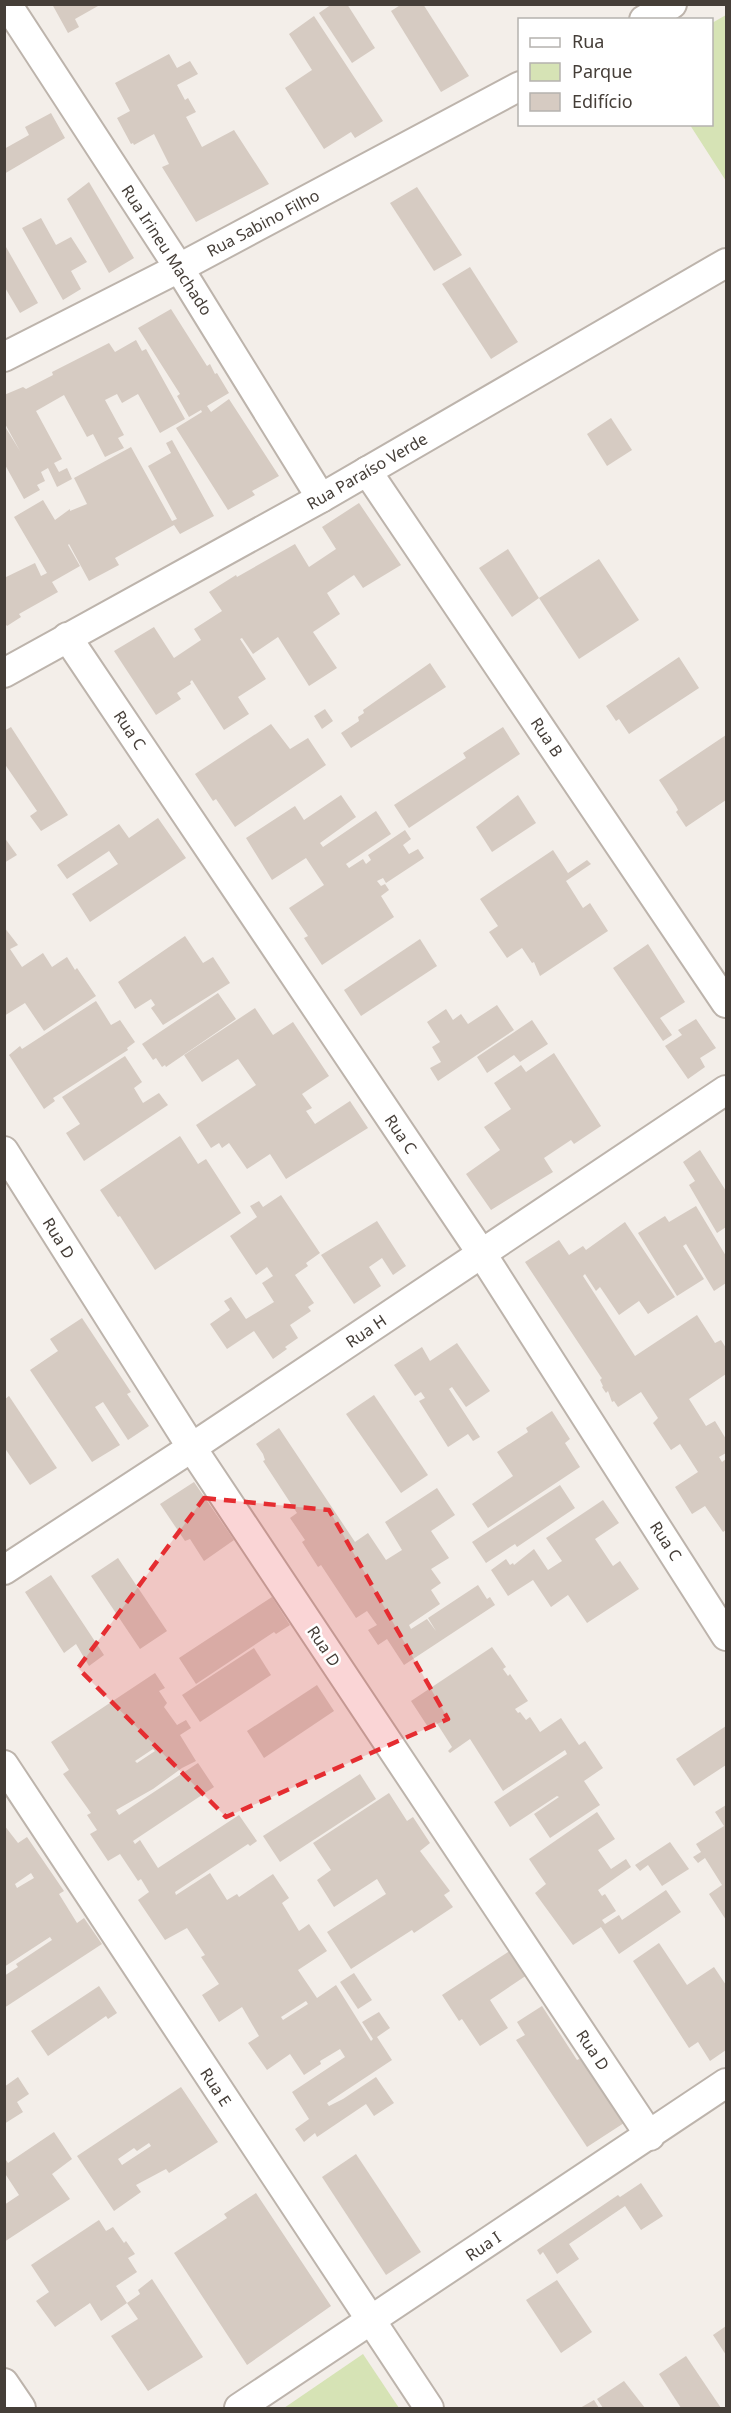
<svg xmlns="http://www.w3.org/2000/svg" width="731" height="2413" font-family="'Noto Sans',sans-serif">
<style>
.green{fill:#d6e3b5}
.building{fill:#d6cbc2;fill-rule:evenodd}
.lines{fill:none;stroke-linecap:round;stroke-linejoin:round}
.minor-casing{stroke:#bdb4ac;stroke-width:32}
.minor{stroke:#fff;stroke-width:28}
.marked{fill:#e52d31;fill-opacity:0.2;stroke:#e52d31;stroke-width:4.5;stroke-dasharray:12 8;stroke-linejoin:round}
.labels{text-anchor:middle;stroke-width:5;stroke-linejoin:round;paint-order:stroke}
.street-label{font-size:16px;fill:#453e38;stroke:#fff}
</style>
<rect width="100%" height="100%" fill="#f3eee9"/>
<!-- green -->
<g class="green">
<polygon points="726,15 726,181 690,125 712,124 712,23"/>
<polygon points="363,2354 399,2408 284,2408"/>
</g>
<!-- building -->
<g class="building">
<polygon points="52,4 97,4 98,6 75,19 79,27 68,33"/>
<polygon points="332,4 347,4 375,48 352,63 319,13"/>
<polygon points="402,4 423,4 469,76 441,92 391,11"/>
<polygon points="314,16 383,121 355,138 351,132 324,149 285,88 312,70 289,34"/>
<polygon points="169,54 177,68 190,61 198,74 177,85 185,100 188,98 196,112 186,117 202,147 234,130 269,184 196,222 162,167 169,164 154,134 134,145 133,143 131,144 117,118 130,111 115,83"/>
<polygon points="51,113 65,138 4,174 4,149 29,135 25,127"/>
<polygon points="89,182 134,258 109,273 67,199"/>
<polygon points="417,187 462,255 434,271 390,203"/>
<polygon points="41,218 56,245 71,237 87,262 71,271 81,289 63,300 22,228"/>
<polygon points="6,247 38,303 20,313 4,286"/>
<polygon points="470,267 518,342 491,359 442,284"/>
<polygon points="171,309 207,366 210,364 215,374 217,373 229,393 207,406 211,412 229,399 279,476 252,491 255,495 228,510 176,428 202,412 201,410 189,417 177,396 180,394 138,328"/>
<polygon points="136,340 142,351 146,349 185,419 160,433 138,394 122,403 117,394 105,400 124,435 118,438 124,448 105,457 93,434 87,437 64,395 36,411 62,459 54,463 59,472 67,468 72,479 57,487 48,468 41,472 45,481 37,485 40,490 24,499 4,463 4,425 20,451 4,422 4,395 23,387 26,389 53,375 52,372 109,343 115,352"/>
<polygon points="611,418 632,450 607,466 587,434"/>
<polygon points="172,440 214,516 180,534 174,525 115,558 119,565 89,581 69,544 68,545 80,566 52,582 58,592 19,614 21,617 7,626 4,622 4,578 35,563 41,576 47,573 14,517 43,500 55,520 70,509 70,511 87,504 74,478 131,447 172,521 177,519 148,466 171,453 166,443"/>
<polygon points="359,503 401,565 363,588 354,575 327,593 340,614 313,632 337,668 309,686 278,637 253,654 242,638 240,639 266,679 238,697 249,714 224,730 192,680 190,682 191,684 177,693 181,699 156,715 114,651 154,627 174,658 201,640 194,629 222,611 209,592 236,575 237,577 295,544 309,567 336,549 322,527"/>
<polygon points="508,549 539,598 512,617 479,568"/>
<polygon points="599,559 639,620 579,659 539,598"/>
<polygon points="679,657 699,688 629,734 619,719 616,721 606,706"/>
<polygon points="430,663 446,687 351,748 341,733 359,721 358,717 364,713 363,710"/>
<polygon points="325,709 333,721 322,729 314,716"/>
<polygon points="271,724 290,749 308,738 326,765 235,827 216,799 213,801 195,774"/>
<polygon points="11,727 68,815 41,831 30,816 37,811 4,763 4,731"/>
<polygon points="503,727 520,754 409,828 394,805 466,758 463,753"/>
<polygon points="726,735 726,800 686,827 676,812 678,810 676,806 659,780"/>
<polygon points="341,795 356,817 320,843 323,847 376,811 391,834 346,864 349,868 363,859 366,864 371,860 368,855 405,830 411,839 403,845 409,854 418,849 424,858 386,883 383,878 377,881 381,886 385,884 389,890 381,896 394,917 322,965 304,938 308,936 289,908 324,885 306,858 272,880 246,838 295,806 304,820"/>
<polygon points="518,795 536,823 492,852 476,827"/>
<polygon points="158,818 186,858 90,922 72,894 118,864 109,851 67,879 57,865 119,824 129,838"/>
<polygon points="4,837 17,855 4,863"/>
<polygon points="553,850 568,873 587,860 591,864 566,881 583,908 590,903 608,931 540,976 534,962 532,963 522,948 507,958 489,932 498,926 480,899"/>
<polygon points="4,927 18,945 10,949 22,967 43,953 52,967 67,957 75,970 77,968 96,996 44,1031 25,1003 4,1016"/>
<polygon points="185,936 203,963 213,957 230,983 163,1025 151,1008 155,1005 151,999 135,1009 118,982"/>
<polygon points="420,939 437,966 361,1016 344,990"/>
<polygon points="648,944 685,1002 660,1018 672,1035 663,1041 613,968"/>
<polygon points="218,993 236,1019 166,1067 165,1065 162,1067 156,1058 153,1060 142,1044"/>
<polygon points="96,1001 111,1025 120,1020 135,1042 127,1048 128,1050 53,1098 55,1101 44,1109 9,1055 20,1046 22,1049"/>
<polygon points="497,1005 514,1030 438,1081 430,1068 441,1062 432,1047 440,1042 427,1022 446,1009 453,1020 461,1014 468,1024"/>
<polygon points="255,1008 273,1035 293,1022 329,1076 302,1094 312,1108 306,1111 315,1124 350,1101 368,1128 286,1179 270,1154 247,1169 229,1143 222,1148 219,1143 211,1148 196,1125 256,1085 238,1059 202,1082 184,1055"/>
<polygon points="696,1019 716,1048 700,1058 705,1067 688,1079 665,1046 682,1035 678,1030"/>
<polygon points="532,1020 548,1044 520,1062 514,1055 487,1073 477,1057"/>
<polygon points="554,1053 601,1126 574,1144 571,1140 544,1158 553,1172 491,1210 466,1174 500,1150 484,1127 511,1109 494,1083 521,1065 526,1072"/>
<polygon points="125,1056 142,1082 134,1088 143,1103 159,1093 168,1105 84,1161 66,1133 80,1124 62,1097"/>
<polygon points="180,1136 198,1164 206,1159 241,1213 155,1270 120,1216 118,1217 100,1190"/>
<polygon points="700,1150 726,1191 726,1227 717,1233 689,1185 695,1181 683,1162"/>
<polygon points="281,1195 320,1253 306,1263 308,1266 295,1275 314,1303 308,1307 311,1311 290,1325 298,1338 285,1347 287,1349 273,1359 254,1331 227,1349 210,1324 230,1310 224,1301 231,1297 246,1319 274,1302 262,1283 273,1276 267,1267 256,1275 230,1236 257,1217 250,1206 259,1201 263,1207"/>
<polygon points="696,1206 726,1256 726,1283 714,1291 686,1244 683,1246 704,1279 677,1296 638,1233 665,1216 669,1222"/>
<polygon points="377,1221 406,1266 393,1275 382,1258 369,1267 381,1286 354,1304 321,1255"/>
<polygon points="625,1222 675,1297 648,1314 639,1301 619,1315 600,1287 596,1291 585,1274 583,1276 635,1356 697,1315 715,1343 721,1340 726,1348 726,1374 689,1399 706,1426 715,1421 726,1439 726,1453 719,1457 722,1462 726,1459 726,1530 723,1532 705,1506 692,1514 675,1487 698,1472 680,1444 671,1450 653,1423 658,1418 641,1392 618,1407 614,1401 612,1402 608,1391 606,1393 602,1387 603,1386 600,1380 602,1378 601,1377 525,1262 559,1240 569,1255 583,1246 586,1250"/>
<polygon points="82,1318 131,1392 127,1394 149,1426 128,1440 103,1402 95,1407 120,1445 92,1462 30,1370 58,1351 50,1339"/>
<polygon points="457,1343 490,1391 466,1407 452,1387 449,1389 480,1437 473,1441 468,1434 448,1447 419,1401 425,1398 421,1392 415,1396 394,1365 422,1347 430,1361"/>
<polygon points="374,1395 428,1475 401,1493 346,1414"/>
<polygon points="9,1396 57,1468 30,1485 4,1447 4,1400"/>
<polygon points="552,1411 570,1439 565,1443 580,1467 488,1528 472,1504 513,1476 497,1452 528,1432 526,1428"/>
<polygon points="279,1428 355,1542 368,1533 386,1560 402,1550 385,1522 437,1488 455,1515 431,1531 449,1558 431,1569 441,1583 431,1590 440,1604 409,1625 411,1629 427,1619 436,1631 428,1618 478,1585 487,1599 490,1597 495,1605 404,1665 387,1639 378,1645 368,1630 377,1625 367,1611 356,1618 321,1565 318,1567 302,1542 305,1540 290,1518 297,1513 263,1461 265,1460 263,1454 256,1444"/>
<polygon points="194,1482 234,1540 204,1561 190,1539 185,1541 160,1504"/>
<polygon points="560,1485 575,1508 517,1547 515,1544 486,1563 472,1542"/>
<polygon points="603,1500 619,1523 595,1539 613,1566 620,1561 639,1589 587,1623 568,1595 551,1607 533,1580 508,1596 491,1570 506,1559 510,1565 513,1563 514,1565 534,1549 548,1570 562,1561 546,1538"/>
<polygon points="118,1558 167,1631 140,1649 91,1576"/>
<polygon points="51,1575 104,1655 89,1666 76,1644 64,1653 25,1592"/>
<polygon points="272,1597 290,1625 276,1634 274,1632 196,1684 179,1658"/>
<polygon points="492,1647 506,1667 503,1669 508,1676 510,1674 528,1701 515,1709 518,1713 520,1712 526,1720 530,1717 540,1732 561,1718 579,1745 585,1741 603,1768 584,1781 600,1805 550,1838 534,1814 559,1797 557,1796 510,1827 494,1802 567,1754 565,1750 503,1791 470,1739 450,1753 448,1751 452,1747 436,1722 428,1727 411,1701"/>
<polygon points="254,1648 271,1675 200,1722 182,1695"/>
<path d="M 155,1673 L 165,1688 L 159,1691 L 167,1703 L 164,1707 L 177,1725 L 186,1720 L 191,1728 L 180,1735 L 196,1761 L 182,1768 L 153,1789 L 116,1810 L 119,1815 L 198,1763 L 214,1787 L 133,1841 L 135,1844 L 140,1840 L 158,1868 L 239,1815 L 257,1841 L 250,1846 L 248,1844 L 175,1892 L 176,1895 L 210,1873 L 227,1900 L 237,1894 L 239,1897 L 273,1874 L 289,1898 L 282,1903 L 299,1931 L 309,1924 L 327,1951 L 298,1970 L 317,1998 L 336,1985 L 371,2041 L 373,2039 L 362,2022 L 379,2012 L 390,2028 L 377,2037 L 392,2060 L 327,2103 L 329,2106 L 343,2099 L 376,2077 L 394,2103 L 374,2116 L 366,2104 L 317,2137 L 315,2133 L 304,2142 L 295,2129 L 309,2119 L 292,2092 L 345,2057 L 340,2049 L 320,2061 L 321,2064 L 304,2075 L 290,2054 L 267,2070 L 248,2043 L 259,2036 L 242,2007 L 219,2022 L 202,1995 L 219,1984 L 201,1957 L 205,1955 L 187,1928 L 165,1940 L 138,1900 L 149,1892 L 141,1879 L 138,1881 L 120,1854 L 108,1861 L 90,1834 L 97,1830 L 87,1815 L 91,1813 L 63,1774 L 69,1770 L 51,1742 ZM 153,1749 L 155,1751 L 137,1763 L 135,1761 ZM 306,2001 L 308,2004 L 283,2020 L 281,2017 Z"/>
<polygon points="317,1685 334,1711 264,1758 247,1731"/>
<polygon points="726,1726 726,1765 694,1786 676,1759"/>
<polygon points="360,1774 376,1799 280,1862 263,1836"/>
<polygon points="389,1793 407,1821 413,1817 430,1843 420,1851 450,1891 444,1895 453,1907 414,1933 412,1930 351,1969 327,1932 386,1894 377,1879 334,1907 317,1880 331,1870 313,1843"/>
<polygon points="726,1805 726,1920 709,1894 722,1885 705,1858 698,1863 693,1857 701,1852 696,1844 724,1826 715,1812"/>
<polygon points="597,1812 615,1839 598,1850 611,1869 626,1859 631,1867 598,1890 602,1896 605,1894 616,1911 602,1920 605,1924 619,1915 622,1920 666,1890 681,1912 619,1954 601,1927 573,1945 535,1893 546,1884 529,1859"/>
<path d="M 4,1825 L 18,1843 L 27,1837 L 64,1891 L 59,1894 L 77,1923 L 84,1918 L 102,1944 L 4,2008 L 4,1976 L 18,1967 L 16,1964 L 52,1940 L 50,1937 L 4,1967 ZM 31,1873 L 34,1878 L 17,1888 L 15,1884 Z"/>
<polygon points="670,1842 689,1869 662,1886 648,1865 640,1871 635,1865"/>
<polygon points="659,1943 687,1985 714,1967 726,1985 726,2050 710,2061 698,2042 689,2048 633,1961"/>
<polygon points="511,1950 527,1975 490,2000 508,2028 480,2046 462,2019 459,2021 442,1995"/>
<polygon points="354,1973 372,2000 358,2009 340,1982"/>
<polygon points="99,1986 117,2013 108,2019 106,2016 48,2056 31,2031"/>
<polygon points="542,2006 577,2060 583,2057 624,2123 587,2147 516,2040 525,2035 517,2022"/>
<polygon points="18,2077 29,2094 17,2102 23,2112 4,2124 4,2087"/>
<path d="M 181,2087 L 218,2142 L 169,2173 L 166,2169 L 136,2185 L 141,2192 L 114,2211 L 77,2156 ZM 149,2143 L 151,2146 L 122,2165 L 118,2159 L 134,2148 L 137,2151 Z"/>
<polygon points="54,2132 72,2159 52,2174 70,2199 4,2242 4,2205 19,2195 4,2172 4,2157 8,2163"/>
<polygon points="356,2154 421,2252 386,2275 322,2177"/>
<polygon points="641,2183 663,2216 641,2230 625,2206 569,2244 579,2259 557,2274 543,2252 540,2255 537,2250 618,2195 620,2197"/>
<polygon points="256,2193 331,2306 247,2365 174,2253 227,2218 224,2214"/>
<polygon points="99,2220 106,2231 113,2227 124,2243 126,2241 135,2254 128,2258 137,2272 116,2286 127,2303 101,2321 90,2303 55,2327 36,2301 49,2292 31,2265"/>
<polygon points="152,2279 203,2357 148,2391 111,2336 138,2319 127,2303 140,2294 138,2290"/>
<polygon points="557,2280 592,2332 561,2353 526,2300"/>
<polygon points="726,2326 726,2355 713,2335"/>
<polygon points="686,2356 721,2408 681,2408 659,2374"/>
<polygon points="624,2381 645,2408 603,2408 597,2399"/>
<polygon points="594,2400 599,2408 580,2408"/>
</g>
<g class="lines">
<!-- minor casing -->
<g class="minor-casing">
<g id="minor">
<polyline points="7,4 179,268 321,498"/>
<polyline points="644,20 672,4"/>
<polyline points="4,357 179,268 520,86"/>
<polyline points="367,471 726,1003"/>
<polyline points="67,637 482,1254 726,1636"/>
<polyline points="4,673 321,498 726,263"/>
<polyline points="4,1151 192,1448 650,2136"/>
<polyline points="4,1570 188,1450 726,1090"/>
<polyline points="4,1765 429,2408"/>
<polyline points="4,2383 21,2408"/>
<polyline points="239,2408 726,2083"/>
</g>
</g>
<!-- minor -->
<use href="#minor" class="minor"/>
</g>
<!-- marked area -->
<path class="marked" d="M 204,1498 L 329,1510 L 448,1719 L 226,1817 L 78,1668 Z"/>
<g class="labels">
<!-- street labels -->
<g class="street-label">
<text transform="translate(263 223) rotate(-28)" y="6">Rua Sabino Filho</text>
<text transform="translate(167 250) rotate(57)" y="6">Rua Irineu Machado</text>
<text transform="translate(367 471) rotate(-30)" y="6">Rua Paraíso Verde</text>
<text transform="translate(130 730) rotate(56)" y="6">Rua C</text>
<text transform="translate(547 737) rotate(56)" y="6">Rua B</text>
<text transform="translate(401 1134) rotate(56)" y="6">Rua C</text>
<text transform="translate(59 1238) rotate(58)" y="6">Rua D</text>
<text transform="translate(366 1331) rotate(-34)" y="6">Rua H</text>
<text transform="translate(666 1541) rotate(57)" y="6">Rua C</text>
<text transform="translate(324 1646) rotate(56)" y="6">Rua D</text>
<text transform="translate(593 2050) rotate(56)" y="6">Rua D</text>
<text transform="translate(216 2087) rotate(57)" y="6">Rua E</text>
<text transform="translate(483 2246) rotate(-34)" y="6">Rua I</text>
</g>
</g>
<!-- border -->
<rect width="731" height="2413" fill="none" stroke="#453e38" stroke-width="12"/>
<!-- legend -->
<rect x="518" y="18" width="195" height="108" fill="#ffffff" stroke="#b5b2af" stroke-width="1.5"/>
<rect x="530" y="38" width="30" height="9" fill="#ffffff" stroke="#b5b2af" stroke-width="1.5"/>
<text x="572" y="48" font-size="18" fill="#453e38">Rua</text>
<rect x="530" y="63" width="30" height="18" fill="#d6e3b5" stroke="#b5b2af" stroke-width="1.5"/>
<text x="572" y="78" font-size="18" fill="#453e38">Parque</text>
<rect x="530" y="93" width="30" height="18" fill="#d6cbc2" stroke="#b5b2af" stroke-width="1.5"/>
<text x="572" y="108" font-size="18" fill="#453e38">Edifício</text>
</svg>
